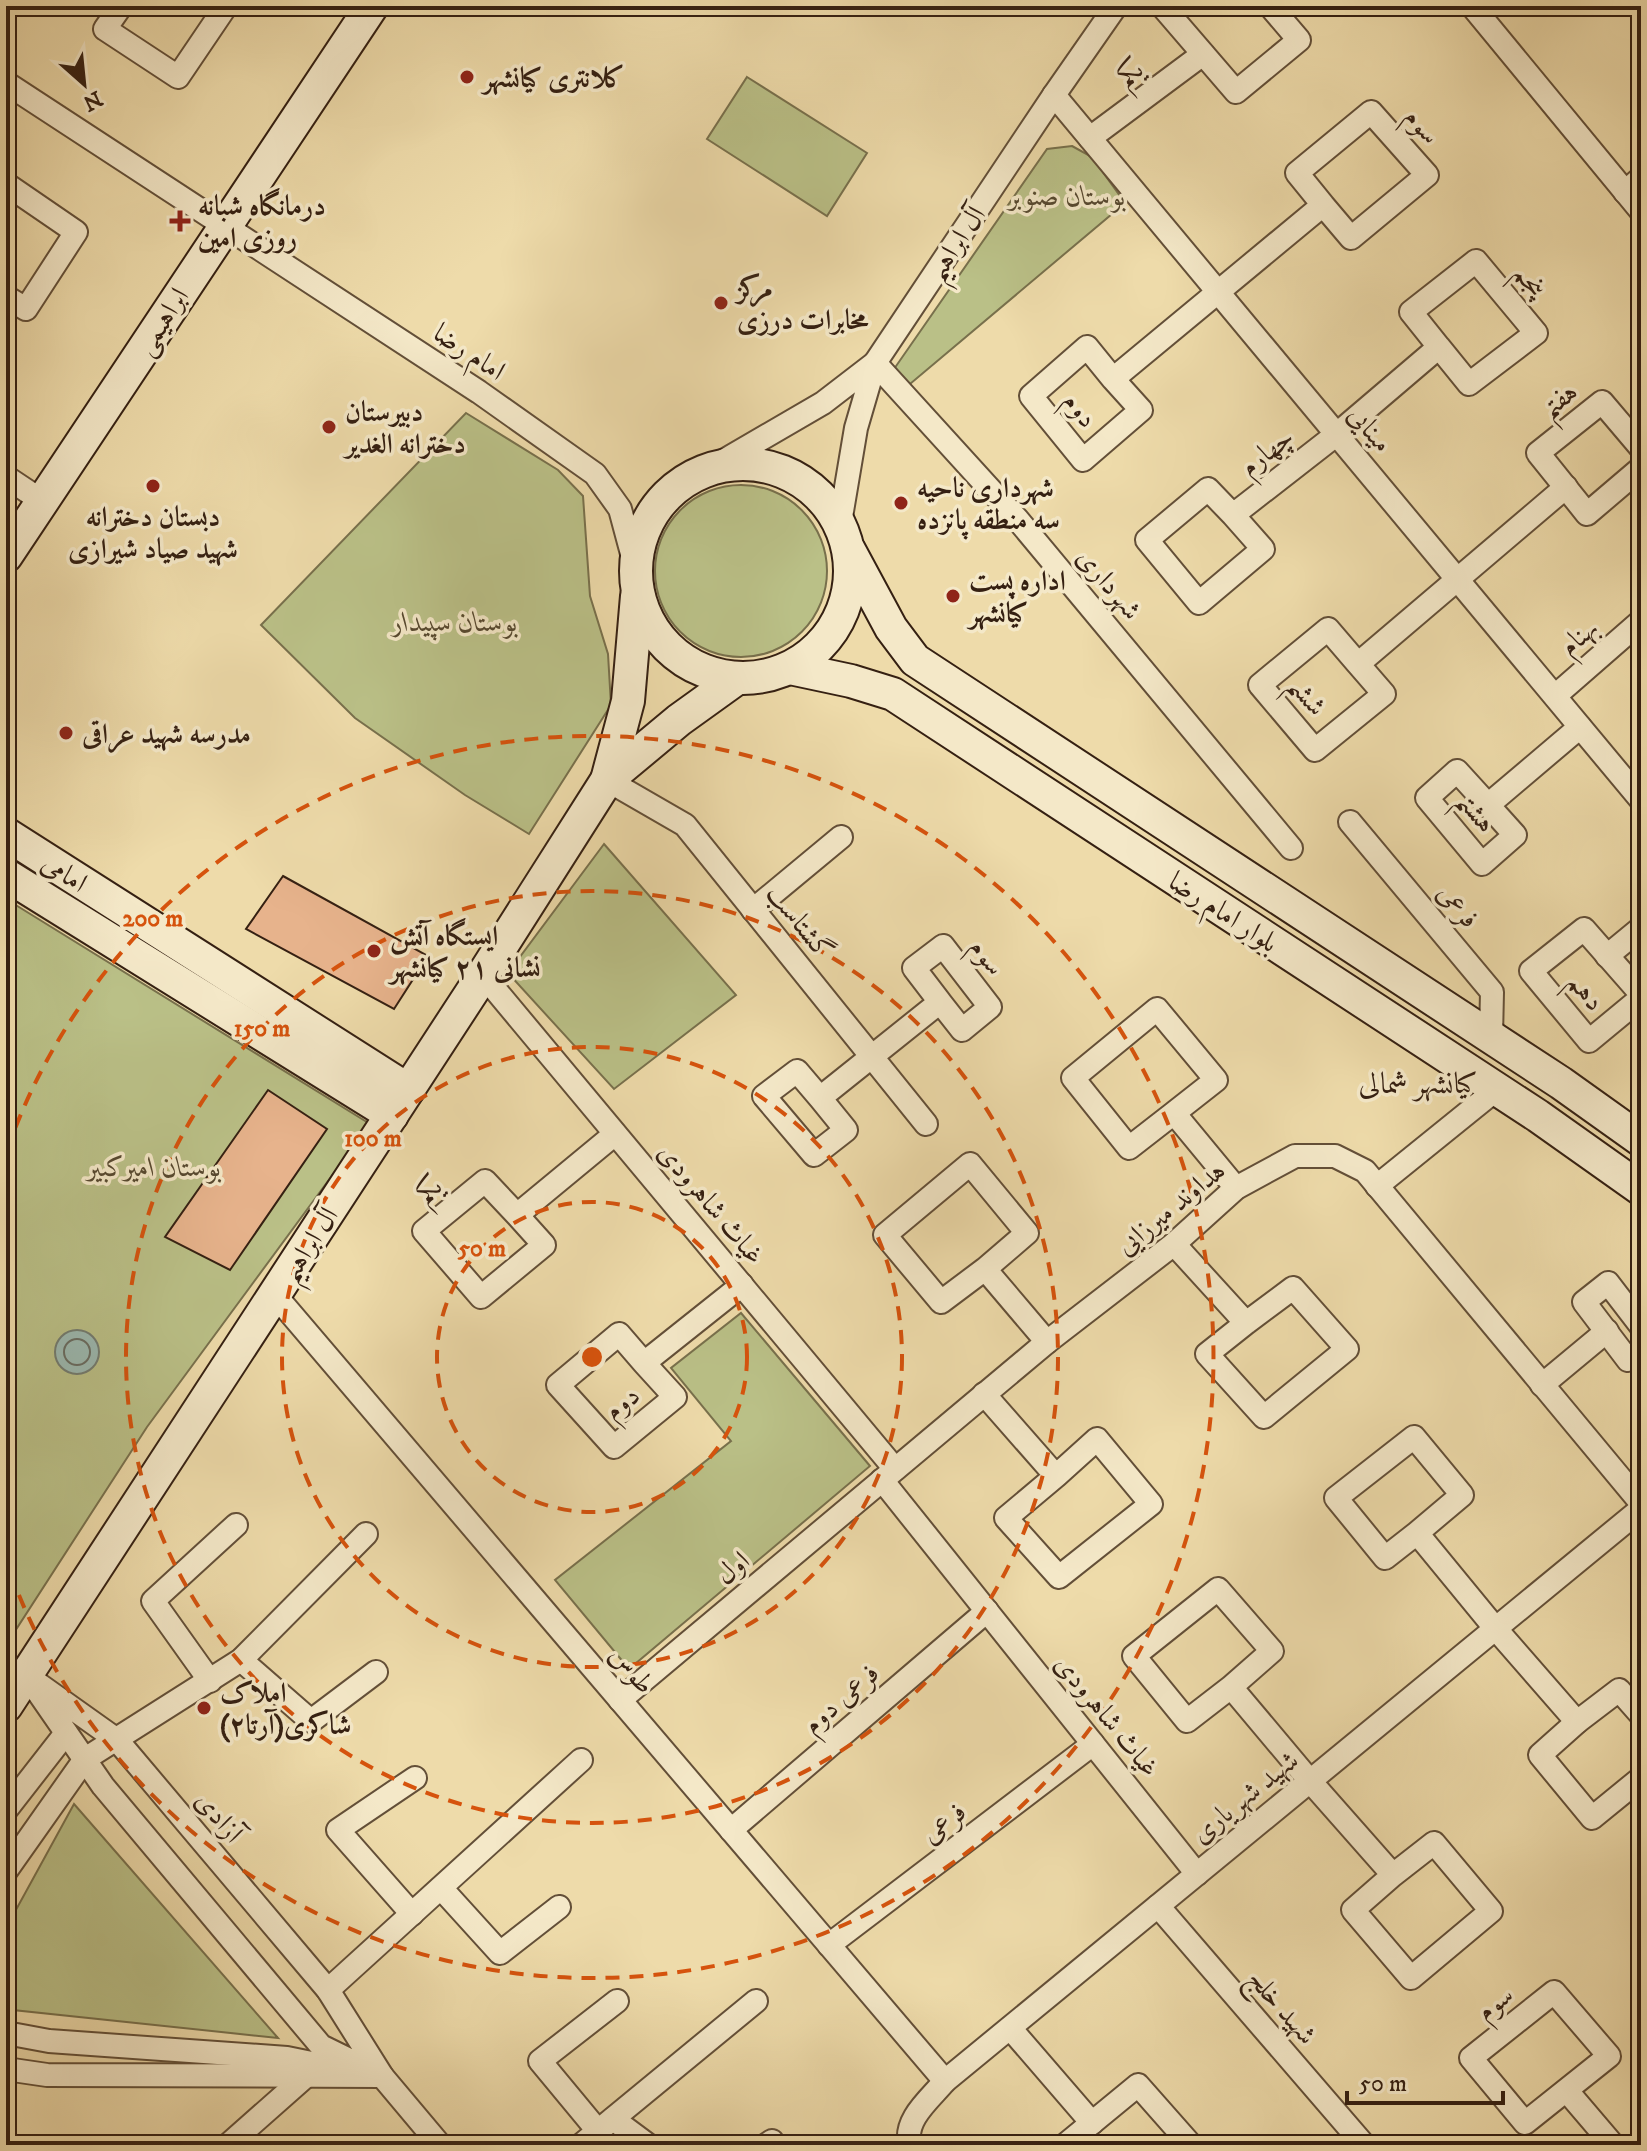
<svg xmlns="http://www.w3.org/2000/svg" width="1647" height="2151" font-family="'IM FELL DW Pica',Amiri,serif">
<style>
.green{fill:#bac087;stroke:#78704c;stroke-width:2}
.water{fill:#9bb9b1;stroke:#727c71;stroke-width:2}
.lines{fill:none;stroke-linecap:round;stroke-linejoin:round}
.shore{stroke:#686c62;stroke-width:2}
.building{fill:#e7b38c;stroke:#352012;stroke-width:2}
.street-casing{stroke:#634f38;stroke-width:26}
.secondary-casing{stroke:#352012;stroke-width:36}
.street{stroke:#f4e8c8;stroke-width:22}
.secondary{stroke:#f4e8c8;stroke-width:32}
.ring{fill:none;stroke:#d6530d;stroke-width:4;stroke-dasharray:14 10}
.poi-dot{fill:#8f2418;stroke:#f4e8c8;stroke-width:3}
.labels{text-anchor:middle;stroke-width:7;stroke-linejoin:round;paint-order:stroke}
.street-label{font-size:28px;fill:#352012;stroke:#f4e8c8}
.poi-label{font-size:28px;font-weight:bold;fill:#352012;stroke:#f4e8c8;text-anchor:start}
.park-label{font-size:28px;font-style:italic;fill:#56482f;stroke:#f4e8c8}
.neighbourhood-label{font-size:30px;fill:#352012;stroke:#f4e8c8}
.centre{fill:#d6530d;stroke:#f4e8c8;stroke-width:4}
.ring-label{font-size:24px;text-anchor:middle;font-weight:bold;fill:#d6530d;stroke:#f4e8c8;stroke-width:7;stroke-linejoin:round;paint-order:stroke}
</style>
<rect width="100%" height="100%" fill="#eedbaa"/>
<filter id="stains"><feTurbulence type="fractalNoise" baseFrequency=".0025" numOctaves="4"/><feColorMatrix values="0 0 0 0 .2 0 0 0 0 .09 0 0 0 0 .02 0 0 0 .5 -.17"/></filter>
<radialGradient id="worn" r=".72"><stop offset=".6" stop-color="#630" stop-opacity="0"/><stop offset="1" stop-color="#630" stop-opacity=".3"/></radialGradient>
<!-- green -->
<g class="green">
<polygon points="747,77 867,153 827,216 707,139"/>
<polygon points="1072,146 1092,157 1125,203 910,384 894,369 1047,149"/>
<polygon points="466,413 558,470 583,496 590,596 608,654 611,705 529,834 465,795 355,718 261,625"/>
<circle cx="741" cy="571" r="86"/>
<polygon points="604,844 736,995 614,1089 508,973"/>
<polygon points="6,899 370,1124 147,1427 6,1645"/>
<polygon points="741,1313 870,1466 629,1669 555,1580 731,1441 671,1368"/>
<polygon points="74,1804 278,2038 13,2010 6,1996 6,1928"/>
</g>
<!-- water -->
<circle class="water" cx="77" cy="1352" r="22"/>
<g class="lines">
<!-- shore -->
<circle class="shore" cx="77" cy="1352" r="13"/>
</g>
<!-- building -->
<g class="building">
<polygon points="283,876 428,956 394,1009 246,929"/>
<polygon points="268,1090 327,1129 230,1270 165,1237"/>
</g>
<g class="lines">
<!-- street casing -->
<g class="street-casing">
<g id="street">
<polyline points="121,6 105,29 178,77 224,9 220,6"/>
<polyline points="1116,6 1054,95 875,363 1018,520 1291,848"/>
<polyline points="1162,6 1236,92 1299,40 1270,6"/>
<polyline points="1472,6 1641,211"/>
<polyline points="6,83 479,392 595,474 620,509 635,565"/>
<polyline points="1054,95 1641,800"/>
<polyline points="1090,138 1203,54"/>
<polyline points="6,184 76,232 26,309 6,297"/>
<polyline points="1625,192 1641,178"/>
<polyline points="1113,379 1087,347 1031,396 1083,460 1141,410 1113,379 1323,205 1351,238 1427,175 1371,112 1297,173 1323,205"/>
<polyline points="1641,448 1602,402 1538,453 1587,514 1641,468"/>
<polyline points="713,467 823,403 875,363 856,428 840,523"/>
<polyline points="6,477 42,501"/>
<polyline points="1233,515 1208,489 1147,540 1199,603 1263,549 1233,515 1337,434 1439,347 1469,384 1536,333 1476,261 1411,312 1439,347"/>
<polyline points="1358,664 1328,629 1260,685 1315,750 1384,694 1358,664 1566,487"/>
<polyline points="1555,696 1641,621"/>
<polyline points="607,780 685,825 926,1124"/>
<polyline points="1488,805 1457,771 1427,798 1482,864 1515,835 1488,805 1580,727"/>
<polyline points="1350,822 1492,992 1491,1037"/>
<polyline points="753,910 841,837"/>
<polyline points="1607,956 1641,928"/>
<polyline points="483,975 895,1469"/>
<polyline points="1641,994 1584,929 1531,971 1589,1041 1641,998"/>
<polyline points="820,1098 797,1071 764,1096 814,1155 846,1130 820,1098 940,1002 962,1030 990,1007 943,946 914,968 940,1002"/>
<polyline points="1174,1113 1129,1148 1073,1078 1157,1009 1216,1080 1174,1113 1236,1188"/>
<polyline points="1377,1186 1497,1089"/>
<polyline points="517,1215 485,1181 424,1231 481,1297 544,1245 517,1215 615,1134"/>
<polyline points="1174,1244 1246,1323 1207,1354 1264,1417 1347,1349 1293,1288 1246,1323"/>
<polyline points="985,1269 941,1302 885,1235 970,1164 1027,1233 985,1269 1047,1342"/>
<polyline points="275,1295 945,2081"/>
<polyline points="1641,1326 1608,1283 1584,1302 1628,1360 1641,1349"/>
<polyline points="644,1363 619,1334 558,1385 614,1447 675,1397 644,1363 742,1285"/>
<polyline points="1542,1385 1607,1331"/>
<polyline points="984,1394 1056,1476 1006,1518 1059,1577 1151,1504 1097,1439 1056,1476"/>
<polyline points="882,1480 1197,1874"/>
<polyline points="1417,1533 1462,1495 1414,1437 1336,1498 1385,1558 1417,1533 1495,1628 1577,1722"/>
<polyline points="241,1660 311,1721 376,1672"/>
<polygon points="27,1676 117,1740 328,1990 382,2076 321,2046 103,1786"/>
<polyline points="210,1681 153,1601 236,1525"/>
<polyline points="1231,1687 1272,1651 1218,1589 1134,1656 1187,1721 1231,1687 1310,1781 1393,1875 1353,1910 1411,1978 1491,1911 1434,1843 1393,1875"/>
<polyline points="620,1700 1047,1342 1174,1244 1236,1188 1295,1156 1335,1156 1365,1171 1641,1503"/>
<polyline points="1641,1715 1619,1690 1577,1722 1540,1755 1592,1818 1641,1778"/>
<polyline points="6,1810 66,1733"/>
<polyline points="731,1830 987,1611"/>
<polyline points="6,1871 85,1759 241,1660 366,1534"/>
<polyline points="441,1888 500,1953 559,1907"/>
<polyline points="1158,1906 1364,2145"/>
<polyline points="412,1914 338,1830 415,1778"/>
<polyline points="829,1945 1093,1744"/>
<polyline points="328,1990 581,1760"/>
<polygon points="1554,1992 1609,2056 1525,2123 1471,2058"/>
<polyline points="1010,2028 1092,2123"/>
<polyline points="6,2033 49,2041 287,2058 326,2066"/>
<polyline points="6,2069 47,2075 382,2076 440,2145"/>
<polyline points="1567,2091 1613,2145"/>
<polyline points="613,2119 648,2145"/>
<polyline points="598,2131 540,2061 617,2001"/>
<polyline points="228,2145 306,2076"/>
<polyline points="581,2145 756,2001"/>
<polyline points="766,2145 772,2141"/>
<path d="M 910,2145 C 903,2120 930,2099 945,2081 L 1641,1509"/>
<polyline points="1065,2145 1138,2085 1191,2145"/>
</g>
</g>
<!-- secondary casing -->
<g class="secondary-casing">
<g id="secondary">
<circle cx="743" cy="571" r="107"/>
<polyline points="849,550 891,628 915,660 1561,1083 1641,1140"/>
<polyline points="6,556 372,6"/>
<polyline points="637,596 628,701 607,780 679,720 736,679"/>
<polyline points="790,668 851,681 893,694 1538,1116 1641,1189"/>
<polyline points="6,834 408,1090"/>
<polyline points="6,875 392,1115"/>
<polyline points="6,1706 483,975 607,780"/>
</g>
</g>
<!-- street -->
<use href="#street" class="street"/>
<!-- secondary -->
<use href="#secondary" class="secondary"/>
</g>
<!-- distance rings -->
<g class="ring">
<circle cx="592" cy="1357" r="155"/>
<circle cx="592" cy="1357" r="310"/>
<circle cx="592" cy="1357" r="466"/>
<path d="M7 1150A621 621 0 1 1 7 1564"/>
</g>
<!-- markers -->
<g class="poi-dot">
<circle cx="467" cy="77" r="8"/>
<path d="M176 209h8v8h8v8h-8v8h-8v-8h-8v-8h8z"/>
<circle cx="721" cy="303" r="8"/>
<circle cx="329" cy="427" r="8"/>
<circle cx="153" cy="486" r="8"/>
<circle cx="901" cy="503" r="8"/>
<circle cx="953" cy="596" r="8"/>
<circle cx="66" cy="733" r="8"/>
<circle cx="374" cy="951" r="8"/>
<circle cx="204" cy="1708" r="8"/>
</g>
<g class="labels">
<!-- street labels -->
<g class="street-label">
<text transform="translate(1129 72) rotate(-37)" y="10">یکم</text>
<text transform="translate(1423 125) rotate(49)" y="10">سوم</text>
<text transform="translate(955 243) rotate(-56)" y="10">آل ابراهیم</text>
<text transform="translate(1531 280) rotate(50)" y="10">پنجم</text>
<text transform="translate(161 321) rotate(-57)" y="10">ابراهیمی</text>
<text transform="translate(470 351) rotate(34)" y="10">امام رضا</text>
<text transform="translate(1558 399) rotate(-38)" y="10">هفتم</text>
<text transform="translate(1081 409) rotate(51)" y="10">دوم</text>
<text transform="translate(1371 428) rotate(50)" y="10">مینایی</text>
<text transform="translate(1266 451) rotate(-38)" y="10">چهارم</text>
<text transform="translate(1110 583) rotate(50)" y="10">شهرداری</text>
<text transform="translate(1578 636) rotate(-41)" y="10">بهنام</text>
<text transform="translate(1308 695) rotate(50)" y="10">ششم</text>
<text transform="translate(1477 811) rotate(50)" y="10">هشتم</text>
<text transform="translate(65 872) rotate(33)" y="10">امامی</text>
<text transform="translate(1459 905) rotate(50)" y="10">فرعی</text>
<text transform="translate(1224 911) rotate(33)" y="10">بلوار امام رضا</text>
<text transform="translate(801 921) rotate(51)" y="10">گشتاسب</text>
<text transform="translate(988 956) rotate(52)" y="10">سوم</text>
<text transform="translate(1587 991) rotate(50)" y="10">دهم</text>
<text transform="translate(428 1189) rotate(-40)" y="10">یکم</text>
<text transform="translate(712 1203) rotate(50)" y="10">غیاث شاهرودی</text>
<text transform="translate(1170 1207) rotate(-39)" y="10">هداوند میرزایی</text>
<text transform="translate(308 1244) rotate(-57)" y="10">آل ابراهیم</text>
<text transform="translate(621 1402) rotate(-39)" y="10">دوم</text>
<text transform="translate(732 1567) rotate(-40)" y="10">اول</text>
<text transform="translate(633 1669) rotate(50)" y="10">طوس</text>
<text transform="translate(840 1698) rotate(-41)" y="10">فرعی دوم</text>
<text transform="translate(1108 1715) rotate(51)" y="10">غیاث شاهرودی</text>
<text transform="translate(1244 1796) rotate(-39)" y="10">شهید شهریاری</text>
<text transform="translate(220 1816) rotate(50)" y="10">آزادی</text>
<text transform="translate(943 1822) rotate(-38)" y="10">فرعی</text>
<text transform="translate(1494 2002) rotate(-38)" y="10">سوم</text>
<text transform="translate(1283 2006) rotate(49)" y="10">شهید خلج</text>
</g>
<!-- poi labels -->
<g class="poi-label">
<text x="483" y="87">کلانتری کیانشهر</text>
<text x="198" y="215">درمانگاه شبانه<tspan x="198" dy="32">روزی امین</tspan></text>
<text x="737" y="297">مرکز<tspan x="737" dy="32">مخابرات درزی</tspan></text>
<text x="345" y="421">دبیرستان<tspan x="345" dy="32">دخترانه الغدیر</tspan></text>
<text x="917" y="497">شهرداری ناحیه<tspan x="917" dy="32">سه منطقه پانزده</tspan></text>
<text x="153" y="526" text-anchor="middle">دبستان دخترانه<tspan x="153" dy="32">شهید صیاد شیرازی</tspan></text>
<text x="969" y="590">اداره پست<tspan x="969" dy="32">کیانشهر</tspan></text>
<text x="82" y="743">مدرسه شهید عراقی</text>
<text x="390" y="945">ایستگاه آتش<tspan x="390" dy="32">نشانی ۲۱ کیانشهر</tspan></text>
<text x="220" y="1702">املاک<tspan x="220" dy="32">شاکری(آرتا۲)</tspan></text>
</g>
<!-- park labels -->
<g class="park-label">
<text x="1067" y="205">بوستان صنوبر</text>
<text x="455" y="631">بوستان سپیدار</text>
<text x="154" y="1176">بوستان امیرکبیر</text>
</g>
<!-- neighbourhood labels -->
<g class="neighbourhood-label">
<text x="1418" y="1093">کیانشهر شمالی</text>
</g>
</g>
<circle cx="592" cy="1357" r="12" class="centre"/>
<g class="ring-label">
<text x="153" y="926">200 m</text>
<text x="262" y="1036">150 m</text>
<text x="373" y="1146">100 m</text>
<text x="482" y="1256">50 m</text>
</g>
<!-- margin -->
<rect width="1647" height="2151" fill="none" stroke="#eedbaa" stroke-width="32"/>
<rect x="8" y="8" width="1631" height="2135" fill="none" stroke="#352012" stroke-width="4"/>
<rect x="16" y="16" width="1615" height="2119" fill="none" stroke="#352012" stroke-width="2"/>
<!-- north arrow -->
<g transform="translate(84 84) rotate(153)" stroke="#f4e8c8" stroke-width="6" paint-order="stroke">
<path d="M0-6L14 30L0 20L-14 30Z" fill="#352012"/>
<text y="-12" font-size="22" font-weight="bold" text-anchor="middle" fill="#352012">N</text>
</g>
<!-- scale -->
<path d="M1347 2091v12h156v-12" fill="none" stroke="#352012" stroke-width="4"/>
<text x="1359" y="2091" font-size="24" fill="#352012" stroke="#f4e8c8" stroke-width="6" paint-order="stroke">50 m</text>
<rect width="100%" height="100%" filter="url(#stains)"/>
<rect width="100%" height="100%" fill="url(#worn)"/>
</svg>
